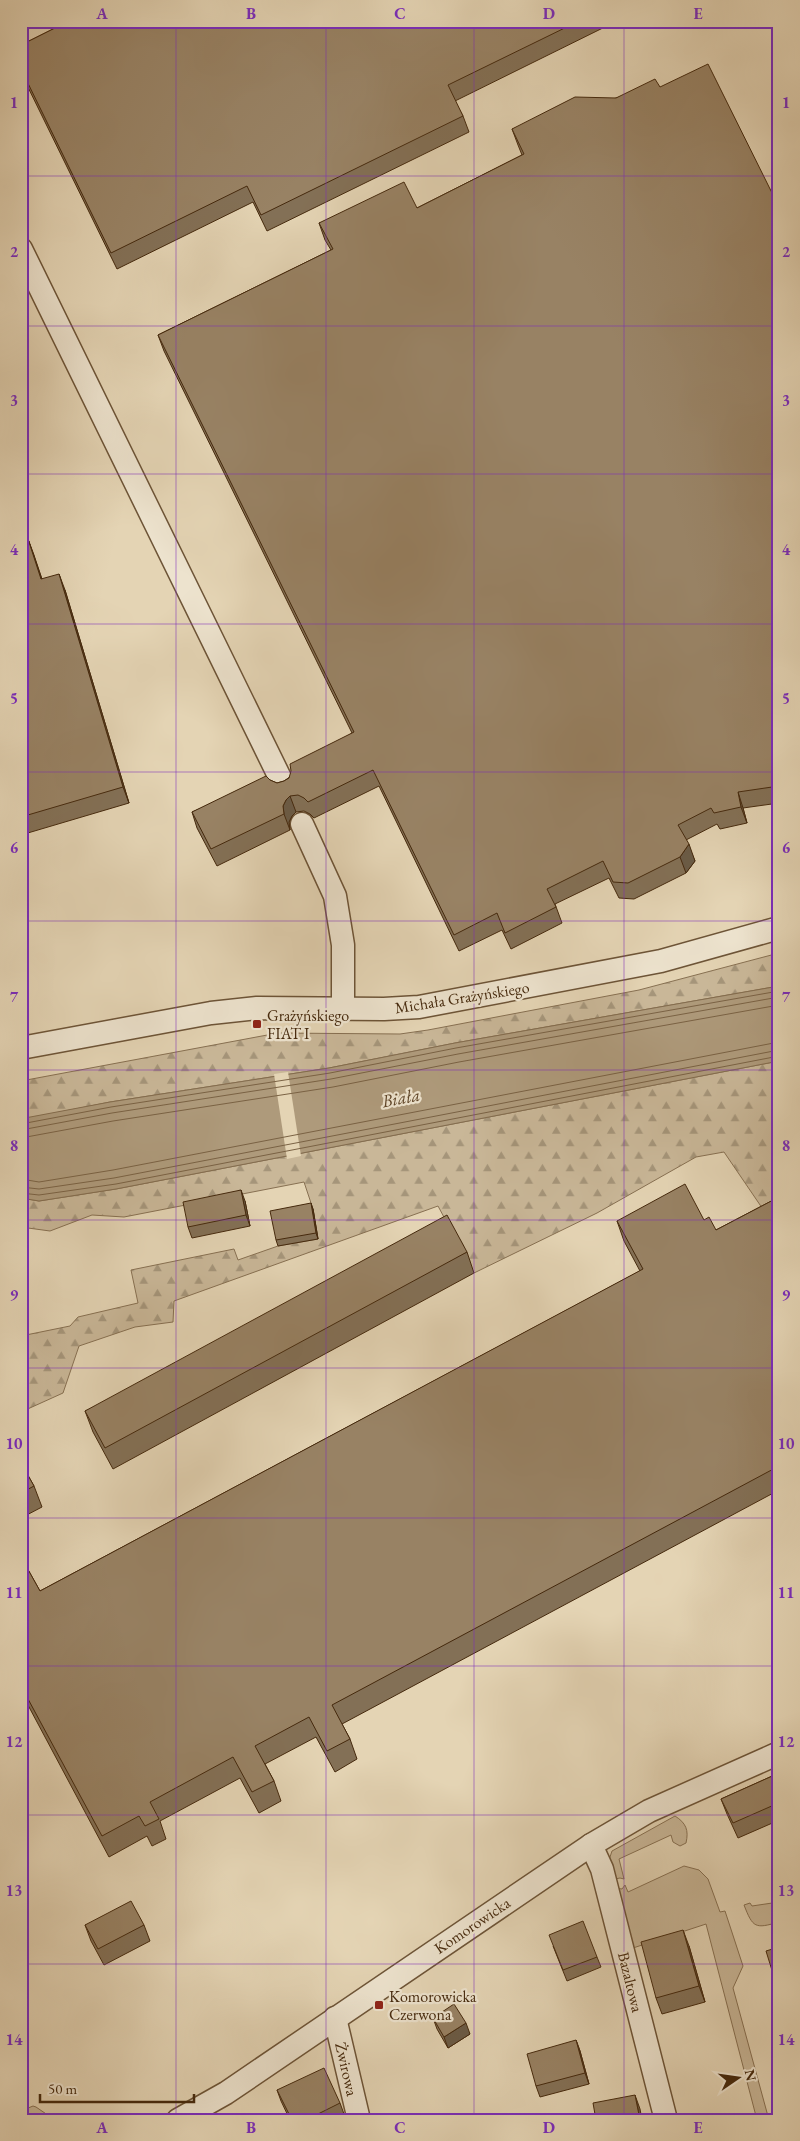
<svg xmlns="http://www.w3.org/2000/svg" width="800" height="2141" font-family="'EB Garamond',serif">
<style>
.grass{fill:#c9b798;stroke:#877052}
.forest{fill:url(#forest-firs);stroke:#877052}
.water{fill:#ae9a7b;stroke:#846d4f}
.pier{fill:#e4d4b4}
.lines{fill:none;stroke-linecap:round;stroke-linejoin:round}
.shore{stroke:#7a6244;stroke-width:1}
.minor-casing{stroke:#6d5437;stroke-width:25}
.minor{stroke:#ede3ce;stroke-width:22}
.wall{fill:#837056;stroke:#45290d}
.shaded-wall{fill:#6a5b46;stroke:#45290d}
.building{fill:#988264;stroke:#45290d}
.grid{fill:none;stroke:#7b2cbf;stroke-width:1;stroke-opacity:0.55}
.poi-dot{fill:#8f2418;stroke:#ede3ce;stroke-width:2}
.labels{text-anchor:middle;stroke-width:4.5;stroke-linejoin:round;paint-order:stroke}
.street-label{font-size:16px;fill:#45290d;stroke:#ede3ce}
.poi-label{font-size:16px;fill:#45290d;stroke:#ede3ce;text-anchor:start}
.water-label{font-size:18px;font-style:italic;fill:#5f4528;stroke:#ede3ce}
.neatline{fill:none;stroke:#7b2cbf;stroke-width:2}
.grid-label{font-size:16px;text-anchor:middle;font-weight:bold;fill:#7b2cbf}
</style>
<defs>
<pattern id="forest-firs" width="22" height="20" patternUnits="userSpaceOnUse" patternTransform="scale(1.25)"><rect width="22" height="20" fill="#c9b798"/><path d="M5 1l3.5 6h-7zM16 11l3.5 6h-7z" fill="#a5957a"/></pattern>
</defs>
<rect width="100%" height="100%" fill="#e4d4b4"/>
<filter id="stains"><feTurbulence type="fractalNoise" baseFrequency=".004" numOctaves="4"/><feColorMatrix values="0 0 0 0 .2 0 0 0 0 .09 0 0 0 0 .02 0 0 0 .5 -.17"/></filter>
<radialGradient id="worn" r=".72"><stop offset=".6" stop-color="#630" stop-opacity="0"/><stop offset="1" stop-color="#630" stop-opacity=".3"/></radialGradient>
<!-- grass -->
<g class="grass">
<path d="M 675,1816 C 686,1823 689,1830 686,1843 L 680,1846 L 673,1842 L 671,1835 L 619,1859 L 624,1879 L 620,1878 L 615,1879 L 608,1863 L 612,1851 Z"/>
<polygon points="684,1866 699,1870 708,1879 720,1912 725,1911 743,1966 733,1988 769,2120 757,2120 706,1924 633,1948 615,1888 622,1889 625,1885 628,1892"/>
<path d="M 779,1902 L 779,1922 C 755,1929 753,1928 744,1905 L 750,1903 L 752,1906 Z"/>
<polygon points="33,2106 36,2107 55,2120 21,2120 21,2111"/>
</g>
<!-- forest -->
<g class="forest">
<polygon points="779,953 779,986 455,1043 329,1068 110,1102 21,1120 21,1081 278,1033 400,1034 428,1030 639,990"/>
<polygon points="779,1061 779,1221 773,1224 724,1152 696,1157 597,1213 474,1273 438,1206 174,1301 173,1322 135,1327 79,1346 63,1393 21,1412 21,1336 70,1326 78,1317 138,1303 131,1270 234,1249 238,1260 278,1246 318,1239 313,1209 304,1182 124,1217 92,1215 50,1231 28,1228 21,1233 21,1198 39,1201 116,1189"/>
</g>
<!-- water -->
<polygon class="water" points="779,986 779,1061 116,1189 39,1201 21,1198 21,1120 25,1118 110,1102 329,1068 455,1043"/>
<!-- pier -->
<polygon class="pier" points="288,1072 301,1156 287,1159 274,1074"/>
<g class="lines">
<!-- shore -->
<g class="shore">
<polyline points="21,1124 111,1107 330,1073 456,1048 779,991"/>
<polyline points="21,1130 112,1113 331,1079 458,1054 779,997"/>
<polyline points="21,1138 113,1121 333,1087 459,1062 779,1005"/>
<polyline points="21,1179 39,1182 113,1170 779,1042"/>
<polyline points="21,1187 39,1189 114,1178 779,1050"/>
<polyline points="21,1193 39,1195 116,1184 779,1056"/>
</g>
<!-- minor casing -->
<g class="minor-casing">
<g id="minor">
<polyline points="21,249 284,786"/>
<polyline points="302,824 335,896 343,945 343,1009"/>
<polyline points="21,1048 211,1013 257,1008 384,1009 419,1007 661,961 779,928"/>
<polyline points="591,1845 602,1869 666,2120"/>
<polyline points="335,2018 359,2120"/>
<polyline points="178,2120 226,2093 591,1845 649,1811 779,1753"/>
</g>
</g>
<!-- minor -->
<use href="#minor" class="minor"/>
</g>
<!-- wall -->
<g class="wall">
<polygon points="69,21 617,21 455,101 463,116 469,132 267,231 253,202 117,269 21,73 21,45"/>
<polygon points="660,87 779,207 779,803 743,808 747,823 720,829 717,824 686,840 695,861 686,873 634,899 619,898 609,878 555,904 562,923 511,949 502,930 459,951 379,786 314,818 310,814 304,811 296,812 292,816 289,822 290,830 217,866 197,828 192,812 270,780 277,783 284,781 352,733 164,351 158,335 331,250 325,240 319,223 417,208 522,155 518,145 512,129 616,98"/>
<polygon points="28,539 42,579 65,590 129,803 21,835 21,541"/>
<polygon points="779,1197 779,1490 342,1724 350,1739 357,1759 335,1772 316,1737 265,1764 274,1781 281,1801 259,1813 240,1778 160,1821 166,1839 152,1846 147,1836 109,1857 21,1692 21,1557 40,1591 640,1271 624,1241 617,1221 704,1220 716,1230"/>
<polygon points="245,1201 250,1226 192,1238 188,1227"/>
<polygon points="313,1209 318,1239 278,1246 276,1240"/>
<polygon points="467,1252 474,1273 113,1469 93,1432 85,1411"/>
<polygon points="21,1463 34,1486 42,1507 21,1518"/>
<polygon points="779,1773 777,1821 738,1838 727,1814 721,1799"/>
<polygon points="85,1925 144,1925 150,1941 104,1965 91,1941"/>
<polygon points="553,1946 597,1957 601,1967 567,1981"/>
<polygon points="689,1946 705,2002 662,2014 656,1998"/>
<polygon points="433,2018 470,2034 448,2048 437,2029"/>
<polygon points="576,2040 580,2051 589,2084 540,2097 536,2086"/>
<polygon points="277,2090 340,2103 344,2114 333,2120 290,2120 281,2101"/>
</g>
<!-- shaded-wall -->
<g class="shaded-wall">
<polygon points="28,539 34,555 47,595 41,579"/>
<polygon points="59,574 65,590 129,803 123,787"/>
<polygon points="738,792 743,808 747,823 741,807"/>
<polygon points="290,796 296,812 292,816 289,822 290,830 284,814 283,806 286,800"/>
<polygon points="689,844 695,861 686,873 680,857"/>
<polygon points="241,1190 245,1201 250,1226 246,1215"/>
<polygon points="311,1203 313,1209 318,1239 316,1233"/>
<polygon points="683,1930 689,1946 705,2002 699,1986"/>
<polygon points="466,2023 470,2034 448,2048 444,2037"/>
<polygon points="576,2040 580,2051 589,2084 585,2073"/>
<polygon points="635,2095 640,2109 642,2120 640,2120"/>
</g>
<!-- building -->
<g class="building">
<polygon points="69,21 579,21 448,85 463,116 261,215 247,186 111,253 21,69 21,45"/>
<polygon points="708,64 779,207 779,786 738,792 741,807 714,813 711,808 678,825 689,844 680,857 628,883 613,882 603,861 547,889 556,907 505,933 497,913 454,935 373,770 308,802 304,798 298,795 290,796 286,800 283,806 284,814 211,849 192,812 266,776 270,780 277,783 284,781 289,778 291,771 290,764 354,732 158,335 333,249 319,223 404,182 417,208 524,154 512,129 575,97 616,98 655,79 660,87"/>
<polygon points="28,539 41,579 59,574 123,787 21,817 21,541"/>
<polygon points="685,1184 704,1220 709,1217 716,1230 779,1197 779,1466 332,1705 350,1739 327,1751 309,1717 255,1746 274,1781 252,1792 233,1757 150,1802 159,1819 145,1826 139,1816 102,1836 21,1686 21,1557 40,1591 643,1269 617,1221"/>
<polygon points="241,1190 246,1215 188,1227 183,1202"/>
<polygon points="311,1203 316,1233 276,1240 270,1211"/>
<polygon points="447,1215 467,1252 105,1448 85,1411"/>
<polygon points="21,1463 34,1486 21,1493"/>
<polygon points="779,1773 779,1832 774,1805 733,1823 721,1799"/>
<polygon points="131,1901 144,1925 98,1949 85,1925"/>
<polygon points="583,1921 597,1957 563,1970 549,1935"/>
<polygon points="683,1930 699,1986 656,1998 641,1942"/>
<polygon points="779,1947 779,1993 766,1951"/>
<polygon points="454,2004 466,2023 444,2037 433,2018"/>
<polygon points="576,2040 585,2073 536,2086 527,2054"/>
<polygon points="324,2068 340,2103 306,2120 292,2120 277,2090"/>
<polygon points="635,2095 640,2120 596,2120 593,2103"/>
<polygon points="535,2116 536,2120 520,2120"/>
<polygon points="737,2117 738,2120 726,2120"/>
</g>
<!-- grid -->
<path class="grid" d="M 176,21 L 176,2120M 326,21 L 326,2120M 474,21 L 474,2120M 624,21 L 624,2120M 21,176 L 779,176M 21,326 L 779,326M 21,474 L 779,474M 21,624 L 779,624M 21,772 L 779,772M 21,921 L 779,921M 21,1070 L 779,1070M 21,1220 L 779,1220M 21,1368 L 779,1368M 21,1518 L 779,1518M 21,1666 L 779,1666M 21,1815 L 779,1815M 21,1964 L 779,1964"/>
<!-- markers -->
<g class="poi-dot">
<rect x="252" y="1019" width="10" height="10" rx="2.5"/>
<rect x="374" y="2000" width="10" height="10" rx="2.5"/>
</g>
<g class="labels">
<!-- street labels -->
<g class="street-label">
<text transform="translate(462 997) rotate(-9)" y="6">Michała Grażyńskiego</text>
<text transform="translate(472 1925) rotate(-34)" y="6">Komorowicka</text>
<text transform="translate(631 1982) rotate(76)" y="6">Bazaltowa</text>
<text transform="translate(347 2069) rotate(77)" y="6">Żwirowa</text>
</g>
<!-- poi labels -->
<g class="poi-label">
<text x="267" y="1021">Grażyńskiego<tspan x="267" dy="18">FIAT I</tspan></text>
<text x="389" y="2002">Komorowicka<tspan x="389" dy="18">Czerwona</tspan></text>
</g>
<!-- water labels -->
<g class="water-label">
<text transform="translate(401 1098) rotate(-11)" y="6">Biała</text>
</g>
</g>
<!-- margin -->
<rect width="800" height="2141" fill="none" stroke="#e4d4b4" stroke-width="55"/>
<!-- north arrow -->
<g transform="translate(738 2078) rotate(77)" stroke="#ede3ce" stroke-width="4" paint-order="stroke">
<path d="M0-4L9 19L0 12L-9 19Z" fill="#45290d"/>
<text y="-8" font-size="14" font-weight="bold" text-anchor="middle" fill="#45290d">N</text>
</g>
<!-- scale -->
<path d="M40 2094v8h154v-8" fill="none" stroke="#45290d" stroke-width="2.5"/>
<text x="48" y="2094" font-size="15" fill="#45290d" stroke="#ede3ce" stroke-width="4" paint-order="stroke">50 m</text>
<rect x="28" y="28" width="744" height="2086" class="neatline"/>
<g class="grid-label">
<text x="102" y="19">A</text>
<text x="251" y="19">B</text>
<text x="400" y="19">C</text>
<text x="549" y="19">D</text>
<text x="698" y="19">E</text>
<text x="14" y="108">1</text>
<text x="786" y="108">1</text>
<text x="14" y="257">2</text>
<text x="786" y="257">2</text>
<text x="14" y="406">3</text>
<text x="786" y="406">3</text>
<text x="14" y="555">4</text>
<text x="786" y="555">4</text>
<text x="14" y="704">5</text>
<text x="786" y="704">5</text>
<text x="14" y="853">6</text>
<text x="786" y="853">6</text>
<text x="14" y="1002">7</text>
<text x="786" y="1002">7</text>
<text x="14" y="1151">8</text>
<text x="786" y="1151">8</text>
<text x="14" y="1300">9</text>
<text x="786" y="1300">9</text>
<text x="14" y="1449">10</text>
<text x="786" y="1449">10</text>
<text x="14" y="1598">11</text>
<text x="786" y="1598">11</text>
<text x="14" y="1747">12</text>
<text x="786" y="1747">12</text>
<text x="14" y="1896">13</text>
<text x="786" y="1896">13</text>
<text x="14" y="2045">14</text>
<text x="786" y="2045">14</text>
<text x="102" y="2133">A</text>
<text x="251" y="2133">B</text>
<text x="400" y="2133">C</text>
<text x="549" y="2133">D</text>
<text x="698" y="2133">E</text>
</g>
<rect width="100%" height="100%" filter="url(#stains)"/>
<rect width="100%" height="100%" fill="url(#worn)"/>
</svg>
